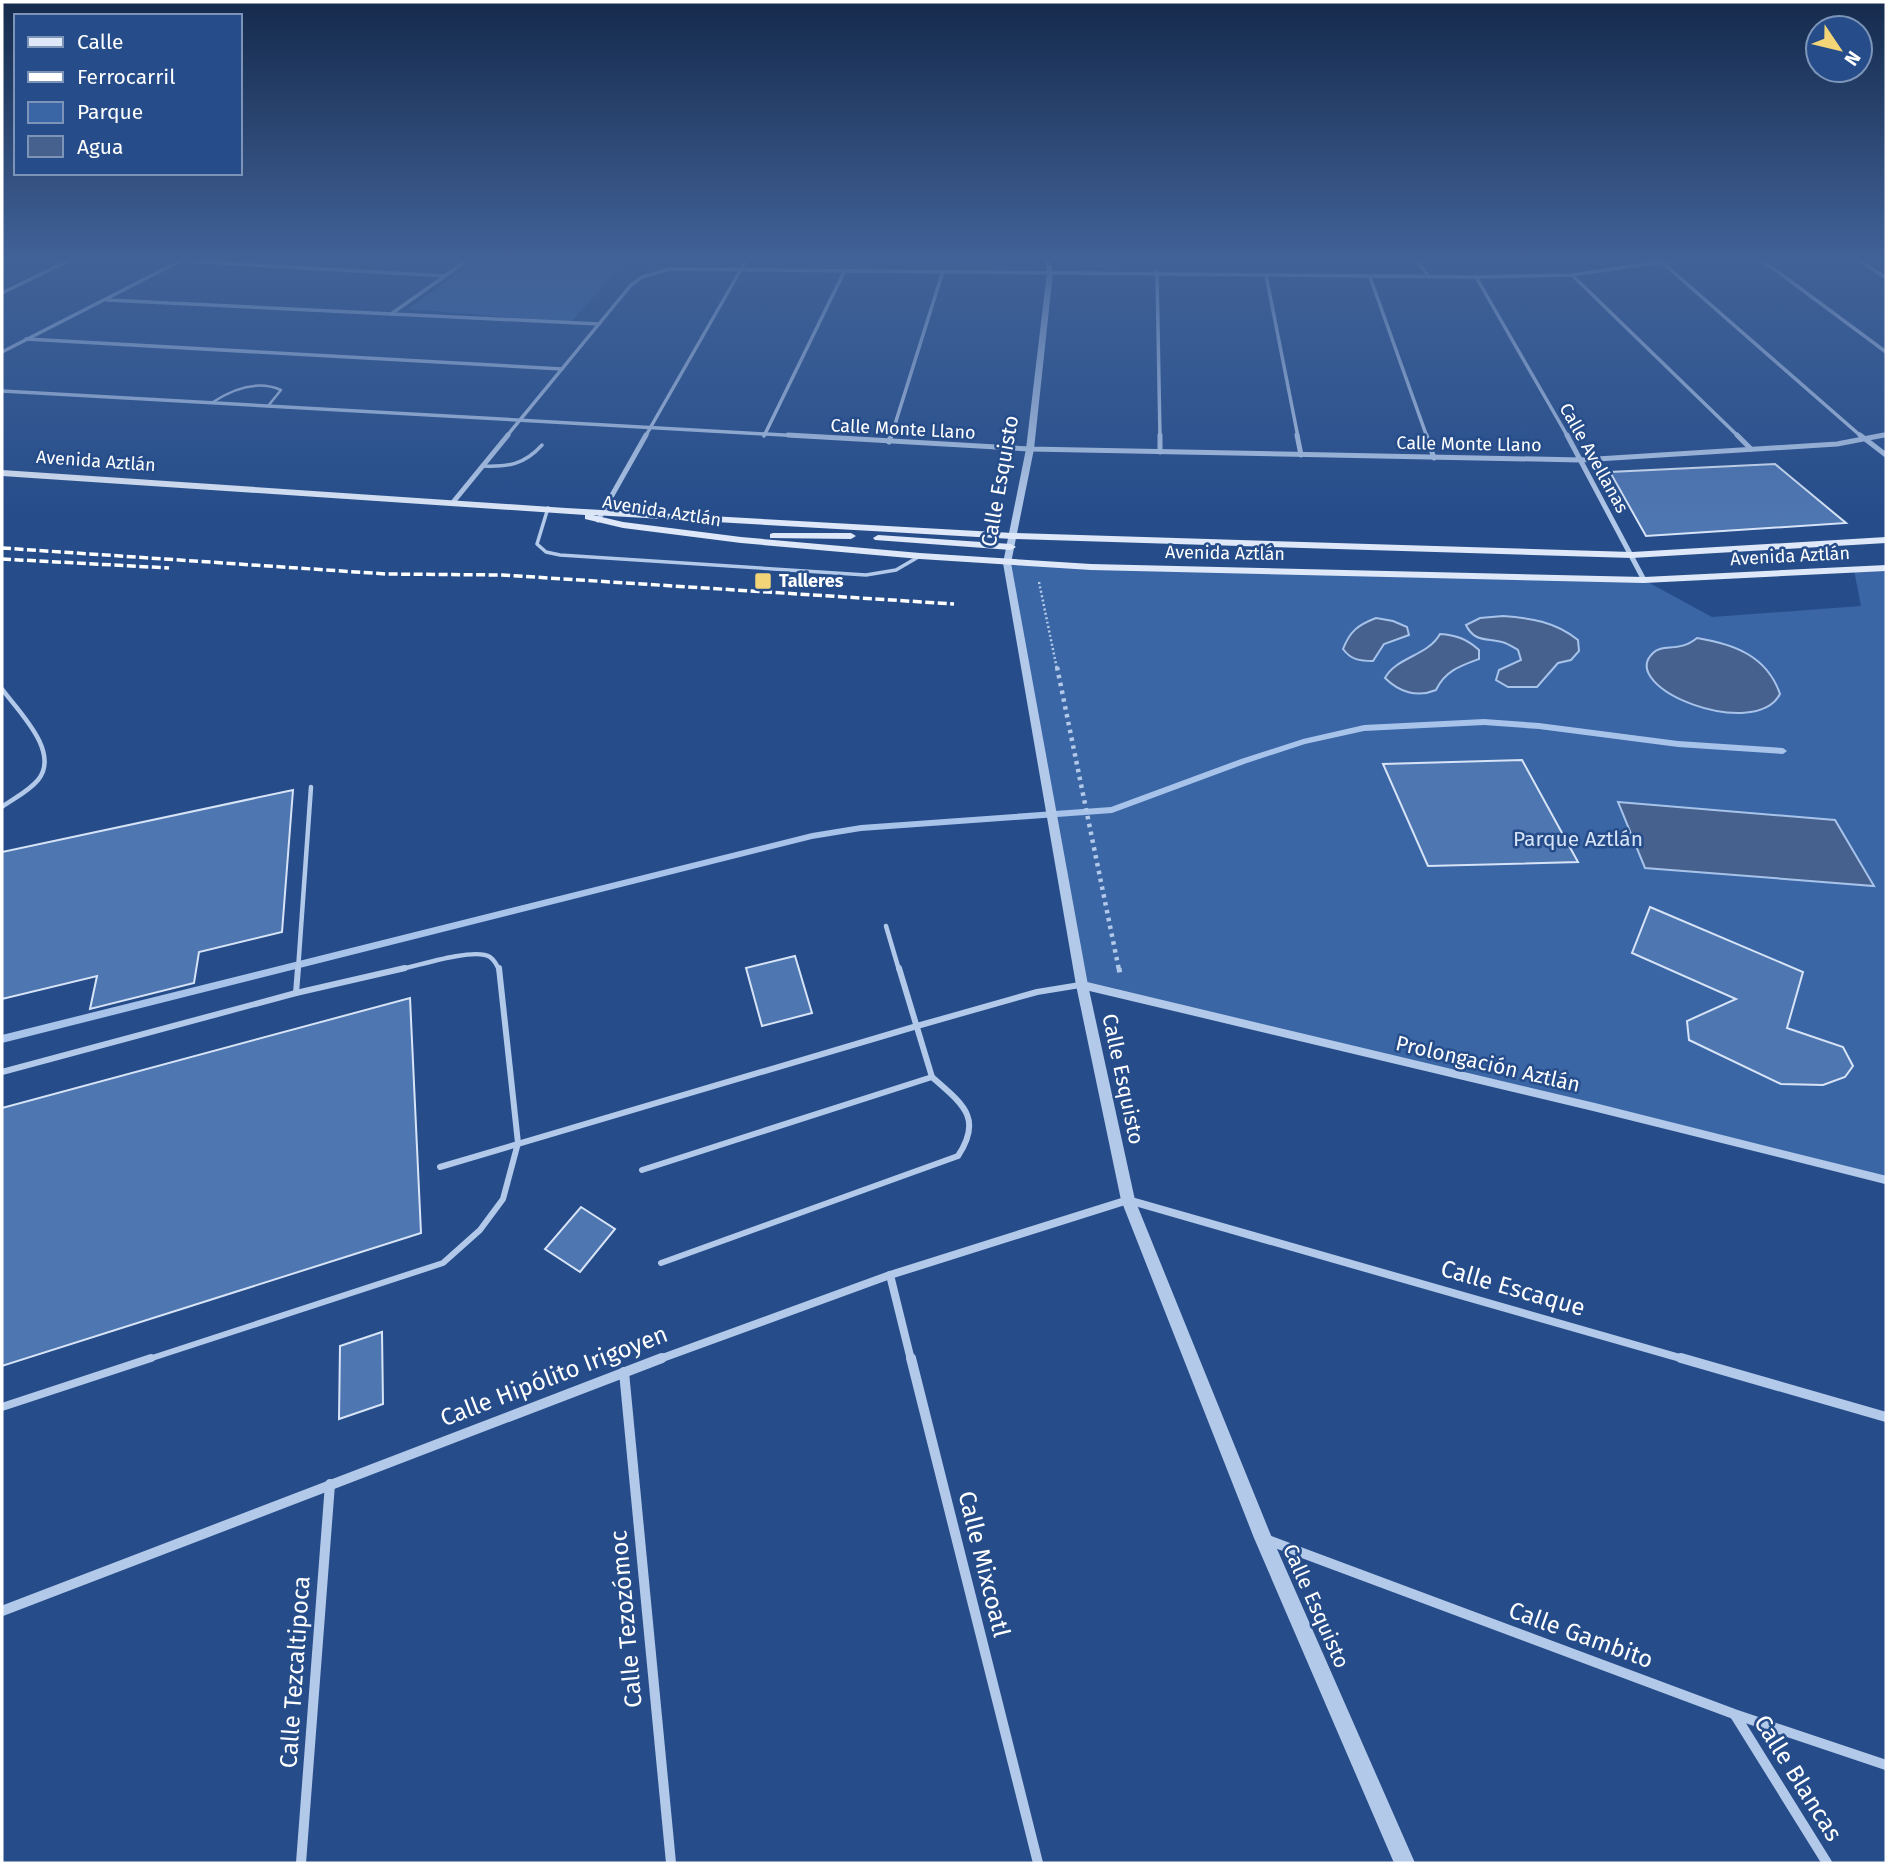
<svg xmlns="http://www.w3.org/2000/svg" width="1888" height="1865" font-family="'Fira Sans',sans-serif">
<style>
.green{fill:#3a66a6}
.water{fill:#46618d;stroke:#a8c3ea;stroke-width:2}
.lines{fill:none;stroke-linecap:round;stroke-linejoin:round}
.stream{fill:#a8c3ea;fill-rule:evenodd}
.building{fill:#4e76b1;stroke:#d7e4f7;stroke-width:2}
.path-far2{stroke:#b3c9e9;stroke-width:2.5;stroke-dasharray:2 2.5;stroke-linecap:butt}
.path-far1{stroke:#b3c9e9;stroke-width:4.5;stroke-dasharray:3.5 4.5;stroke-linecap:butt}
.path{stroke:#b3c9e9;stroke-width:5;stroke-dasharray:4.5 6;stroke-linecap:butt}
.service-far4{stroke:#b3c9e9;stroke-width:2.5}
.service-far3{stroke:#b3c9e9;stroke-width:3.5}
.service-far2{stroke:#b3c9e9;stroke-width:4.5}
.service-far1{stroke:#b3c9e9;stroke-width:6}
.service{stroke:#b3c9e9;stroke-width:8}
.minor-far3{stroke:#b3c9e9;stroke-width:3.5}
.minor-far2{stroke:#b3c9e9;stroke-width:5}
.minor-far1{stroke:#b3c9e9;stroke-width:8}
.minor{stroke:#b3c9e9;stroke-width:10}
.tertiary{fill:#b3c9e9;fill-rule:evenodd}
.secondary{fill:#dee8f8;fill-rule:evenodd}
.rail{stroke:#fff;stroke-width:3.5;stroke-dasharray:9 3.5;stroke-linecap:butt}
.poi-dot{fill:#f3d578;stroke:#264d8a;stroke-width:2.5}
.labels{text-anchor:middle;stroke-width:5;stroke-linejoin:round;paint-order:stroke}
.far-street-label{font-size:18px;fill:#fff;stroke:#264d8a}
.far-poi-label{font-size:18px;font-weight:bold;fill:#fff;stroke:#264d8a;text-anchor:start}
.street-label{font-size:21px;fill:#fff;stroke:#264d8a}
.park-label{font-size:21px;fill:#d7e4f7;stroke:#264d8a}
.near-street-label{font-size:24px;fill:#fff;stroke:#264d8a}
</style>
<rect width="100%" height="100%" fill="#264d8a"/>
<!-- green -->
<g class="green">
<polygon points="480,257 629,257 571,322 408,309"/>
<polygon points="1007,563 1644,580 1712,617 1861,606 1854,570 1886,568 1886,1183 1082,985"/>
</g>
<!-- water -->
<g class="water">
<path d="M 1503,616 C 1531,618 1556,622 1578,640 L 1579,651 L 1571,660 L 1558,663 L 1537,687 L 1508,687 L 1496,680 L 1499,670 L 1521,660 L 1518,650 C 1513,647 1507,643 1502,642 C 1486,638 1474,642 1466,625 L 1480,618 Z"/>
<path d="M 1376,618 L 1393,621 L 1407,627 L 1409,635 L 1384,644 L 1373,661 C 1360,661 1351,660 1343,649 C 1350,631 1358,625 1376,618 Z"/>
<path d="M 1440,634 C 1456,635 1467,639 1479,650 L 1479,659 C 1460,666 1445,671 1436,690 C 1417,698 1399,692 1385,678 C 1396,657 1428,656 1440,634 Z"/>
<path d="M 1697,638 C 1734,644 1767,656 1780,694 C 1755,742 1616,688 1653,653 C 1663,643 1679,653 1697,638 Z"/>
<polygon points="1618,802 1835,820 1874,886 1645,868"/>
</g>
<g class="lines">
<!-- stream -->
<polygon class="stream" points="1484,719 1539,723 1678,741 1783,748 1787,751 1783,754 1678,747 1539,729 1484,725 1364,731 1305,744 1247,763 1112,813 861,831 812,839 2,1043 2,1035 812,833 861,825 1111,807 1241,759 1303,739 1364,725"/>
</g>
<!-- building -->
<g class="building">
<polygon points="1775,464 1846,523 1646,536 1610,472"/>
<polygon points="1522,760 1578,862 1428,866 1383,764"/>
<polygon points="293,790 282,932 199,952 194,983 90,1009 97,976 2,999 2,852"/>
<polygon points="1650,907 1803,972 1787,1028 1843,1047 1853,1066 1845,1077 1823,1085 1781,1084 1689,1040 1687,1021 1736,999 1632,953"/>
<polygon points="795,956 812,1013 762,1026 746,968"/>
<polygon points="410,998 421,1233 2,1366 2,1108"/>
<polygon points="581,1207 615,1229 580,1272 545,1249"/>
<polygon points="382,1332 383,1404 339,1419 340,1346"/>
</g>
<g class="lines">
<!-- path-far2 -->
<polyline class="path-far2" points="1039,582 1057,669"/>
<!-- path-far1 -->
<polyline class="path-far1" points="1057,667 1119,970"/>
<!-- path -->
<polyline class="path" points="1119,968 1120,975"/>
<!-- service-far4 -->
<path class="service-far4" d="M 213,402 C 233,389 258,380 281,390 L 268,406"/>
<!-- service-far3 -->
<g class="service-far3">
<path d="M 482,466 C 508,467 524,465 542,445"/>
<polyline points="548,508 537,544 546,552 560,555 866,575 896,570 920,556"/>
</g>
<!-- service-far2 -->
<g class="service-far2">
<path d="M 2,689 C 18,711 61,752 38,780 C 29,791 13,799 2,807"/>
<polyline points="886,926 899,970"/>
<polyline points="298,970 311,787"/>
<path d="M 398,970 C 416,966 475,947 490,957 C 494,960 497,965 499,970"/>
</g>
<!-- service-far1 -->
<g class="service-far1">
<polyline points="296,993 298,968"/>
<polyline points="2,1072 296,993 405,968"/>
<polyline points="440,1167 917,1026 1037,992 1080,985"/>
<polyline points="642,1170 932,1077 899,968"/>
<path d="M 661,1263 L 958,1156 C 984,1117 961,1103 932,1077"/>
<polyline points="146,1360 443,1263 480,1230 503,1199 518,1143 499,968"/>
</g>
<!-- service -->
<polyline class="service" points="2,1407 151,1358"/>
<!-- minor-far3 -->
<g class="minor-far3">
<polyline points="172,257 202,262 445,276"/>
<polyline points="1414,257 1429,277"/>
<polyline points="1758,257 1886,352"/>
<polyline points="1855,257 1886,278"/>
<polyline points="1663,263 1862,437"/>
<polyline points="1157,272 1160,437"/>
<polyline points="1266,275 1298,437"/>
<polyline points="1572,275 1739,437"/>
<polyline points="1370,277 1427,437"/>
<polyline points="1476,277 1568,437"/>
<polyline points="2,293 76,257"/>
<polyline points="107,300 599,324"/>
<polyline points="391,314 472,257"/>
<polyline points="26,339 562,369"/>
<polyline points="2,352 182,260"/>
<polyline points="2,391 819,437"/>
<polyline points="764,436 845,270"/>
<polyline points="506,437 631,285 642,277 670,269 1476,277 1572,275 1693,257"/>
<polyline points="645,437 748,257"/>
<polyline points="891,437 943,271"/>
<polyline points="1875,437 1886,435"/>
</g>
<!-- minor-far2 -->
<g class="minor-far2">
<polyline points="788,435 1030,449 1581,460 1837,444 1884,435"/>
<polyline points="1160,435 1160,452"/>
<polyline points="1297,435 1301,455"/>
<polyline points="1426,435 1434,458"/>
<polyline points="1567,435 1644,580"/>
<polyline points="1737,435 1751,449"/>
<polyline points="1860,435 1886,455"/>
<polyline points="889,442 891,435"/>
<polyline points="454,501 508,435"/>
<polyline points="598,520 646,435"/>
</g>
<!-- minor-far1 -->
<g class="minor-far1">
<polyline points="1082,985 1594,1107 1886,1180"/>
<polyline points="890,1275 911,1360"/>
<polyline points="657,1360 890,1275 1128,1200 1687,1360"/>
</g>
<!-- minor -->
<g class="minor">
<polyline points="911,1358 1038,1863"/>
<polyline points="1681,1358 1886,1417"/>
<polyline points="624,1372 671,1863"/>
<polyline points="1265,1539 1734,1714 1886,1765"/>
<polyline points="2,1611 662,1358"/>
<polyline points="1735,1715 1827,1863"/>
<polyline points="301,1863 330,1484"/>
</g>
<!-- tertiary -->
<polygon class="tertiary" points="1044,257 1050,257 1053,272 1034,449 1011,563 1088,985 1135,1200 1270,1533 1415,1863 1394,1863 1254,1538 1121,1200 1076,985 1003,563 1026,449 1047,272"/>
<!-- secondary -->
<g class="secondary">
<polygon points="2,470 566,508 1013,533 1632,552 1886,537 1886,543 1632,558 1013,539 593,515 623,522 741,537 920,553 1091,564 1644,577 1886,565 1886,571 1644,583 1091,570 920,559 741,543 623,528 585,519 585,515 2,476"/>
<polygon points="773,533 851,533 856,536 851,539 770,538 770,534"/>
<polygon points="878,535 1011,544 1016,547 1011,550 875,540 873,538"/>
</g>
<!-- rail -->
<g class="rail">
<polyline points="2,548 386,574 502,575 954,604"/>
<polyline points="2,559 169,568"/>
</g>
</g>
<!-- sky -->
<linearGradient id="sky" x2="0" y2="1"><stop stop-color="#152a4c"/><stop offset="0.5" stop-color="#416298"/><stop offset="1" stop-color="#416298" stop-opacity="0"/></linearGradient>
<rect width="1888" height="518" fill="url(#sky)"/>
<!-- markers -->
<rect class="poi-dot" x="754" y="572" width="18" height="18" rx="3.5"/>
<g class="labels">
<!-- far-street labels -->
<g class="far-street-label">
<text transform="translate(903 429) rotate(3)" y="6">Calle Monte Llano</text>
<text transform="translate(1469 444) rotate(1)" y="6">Calle Monte Llano</text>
<text transform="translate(1594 458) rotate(61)" y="6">Calle Avellanas</text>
<text transform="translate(96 461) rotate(4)" y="6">Avenida Aztlán</text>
<text transform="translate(662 511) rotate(9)" y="6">Avenida Aztlán</text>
<text transform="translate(1225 553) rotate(1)" y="6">Avenida Aztlán</text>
<text transform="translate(1790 556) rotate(-3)" y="6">Avenida Aztlán</text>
</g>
<!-- far-poi labels -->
<g class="far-poi-label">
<text x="779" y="587">Talleres</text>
</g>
<!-- street labels -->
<g class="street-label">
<text transform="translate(1000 481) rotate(-80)" y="7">Calle Esquisto</text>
<text transform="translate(1488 1064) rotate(13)" y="7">Prolongación Aztlán</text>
<text transform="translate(1123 1079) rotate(78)" y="7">Calle Esquisto</text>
<text transform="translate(1316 1606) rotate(66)" y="7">Calle Esquisto</text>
</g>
<!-- park labels -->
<g class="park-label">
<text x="1578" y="846">Parque Aztlán</text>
</g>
<!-- near-street labels -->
<g class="near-street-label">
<text transform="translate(1513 1288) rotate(16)" y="8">Calle Escaque</text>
<text transform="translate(554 1376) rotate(-21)" y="8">Calle Hipólito Irigoyen</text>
<text transform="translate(984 1564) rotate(76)" y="8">Calle Mixcoatl</text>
<text transform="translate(626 1619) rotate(-95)" y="8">Calle Tezozómoc</text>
<text transform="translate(1581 1635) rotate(20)" y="8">Calle Gambito</text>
<text transform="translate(295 1672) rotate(-86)" y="8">Calle Tezcaltipoca</text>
<text transform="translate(1798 1778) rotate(58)" y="8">Calle Blancas</text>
</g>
</g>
<!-- border -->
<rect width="1888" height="1865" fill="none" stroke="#ffffff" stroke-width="7"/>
<!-- legend -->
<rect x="14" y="14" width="228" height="161" fill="#264d8a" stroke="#7d94b9" stroke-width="2"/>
<rect x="28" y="37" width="35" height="10" fill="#dee8f8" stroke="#7d94b9" stroke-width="2"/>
<text x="77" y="49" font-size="21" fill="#ffffff">Calle</text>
<rect x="28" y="72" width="35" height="10" fill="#ffffff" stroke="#7d94b9" stroke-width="2"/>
<text x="77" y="84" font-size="21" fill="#ffffff">Ferrocarril</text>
<rect x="28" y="102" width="35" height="21" fill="#3a66a6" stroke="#7d94b9" stroke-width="2"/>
<text x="77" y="119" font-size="21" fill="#ffffff">Parque</text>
<rect x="28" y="136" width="35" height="21" fill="#46618d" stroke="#7d94b9" stroke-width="2"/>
<text x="77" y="154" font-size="21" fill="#ffffff">Agua</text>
<!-- north arrow -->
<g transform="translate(1839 49) rotate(125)"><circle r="33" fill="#264d8a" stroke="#7d94b9" stroke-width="2"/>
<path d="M0-5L12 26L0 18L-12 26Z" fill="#f3d578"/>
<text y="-10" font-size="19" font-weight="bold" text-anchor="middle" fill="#ffffff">N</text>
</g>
</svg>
